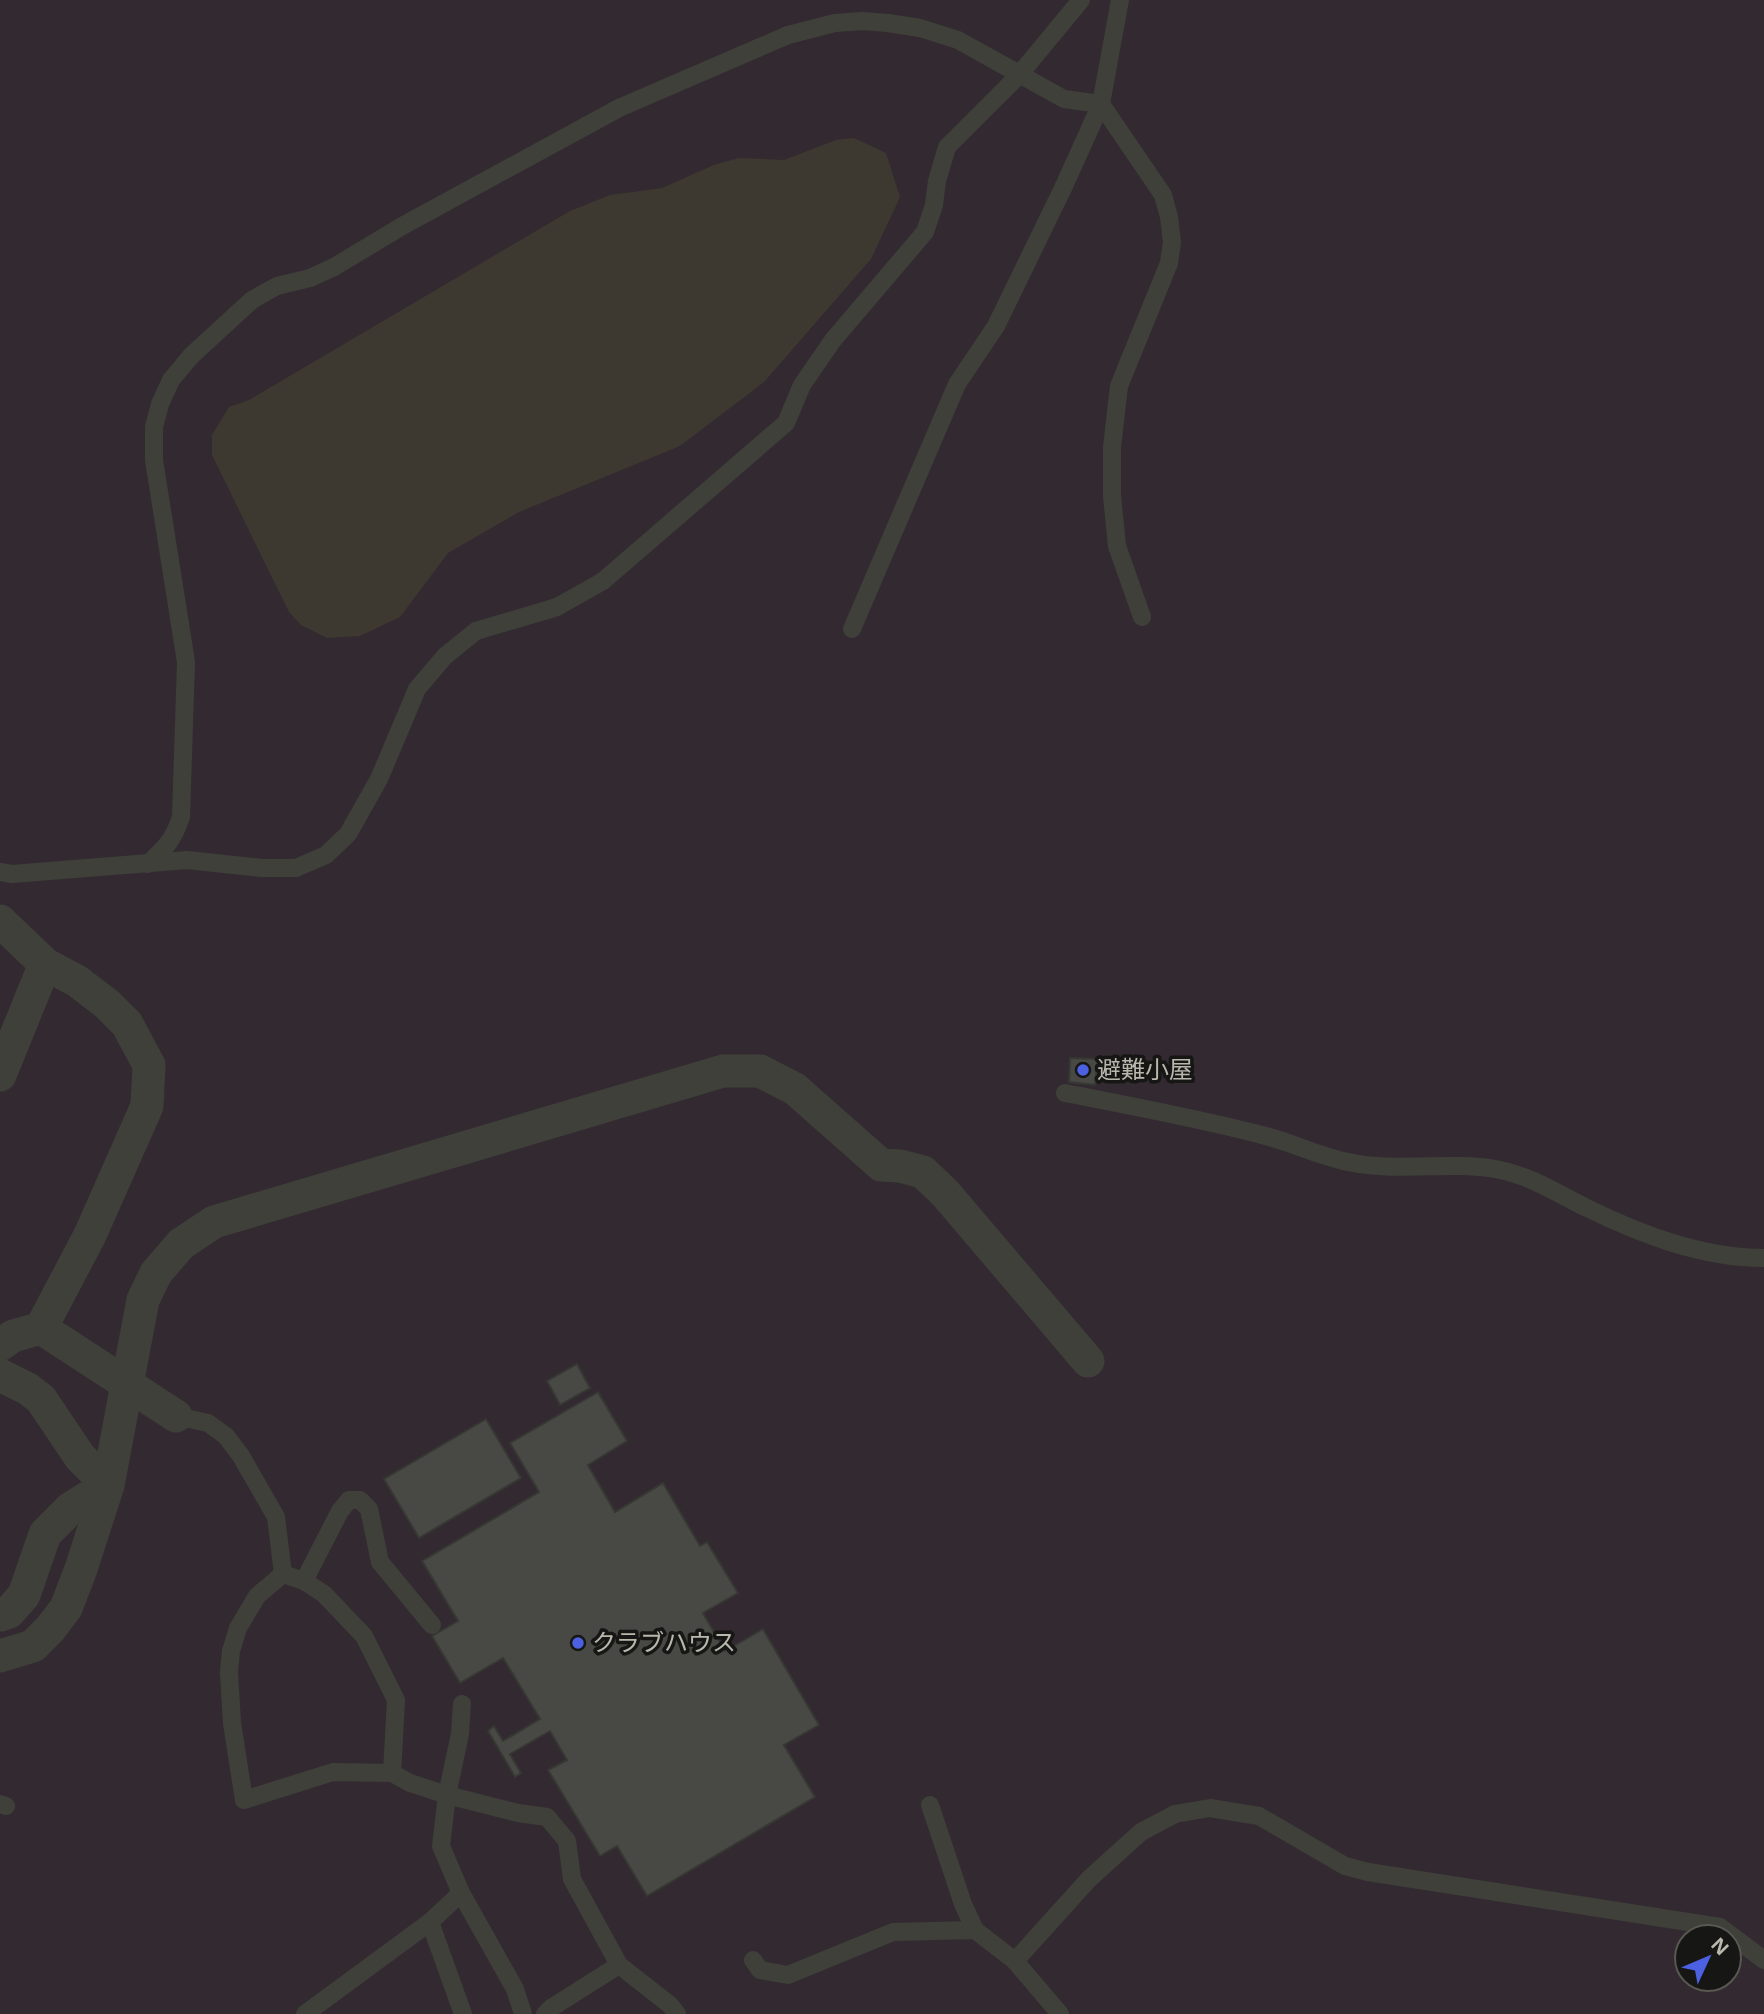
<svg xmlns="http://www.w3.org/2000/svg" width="1764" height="2014" font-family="'Open Sans','Noto Sans JP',sans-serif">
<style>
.green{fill:#322a30;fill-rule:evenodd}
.water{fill:#3e3930}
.building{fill:#484844;stroke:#373734;stroke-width:2}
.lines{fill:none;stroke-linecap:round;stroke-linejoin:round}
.lane{stroke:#40403b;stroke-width:18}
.street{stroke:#40403b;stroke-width:33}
.street-bridge{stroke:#40403b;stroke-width:33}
.poi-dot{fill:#4b61e2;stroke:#161614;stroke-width:2.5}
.labels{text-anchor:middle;stroke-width:7;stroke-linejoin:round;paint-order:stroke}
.poi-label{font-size:24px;fill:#bab8ad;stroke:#161614;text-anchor:start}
</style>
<rect width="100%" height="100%" fill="#1b1b1a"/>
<!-- green -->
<path class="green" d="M 0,0 L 1764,0 L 1764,2014 L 0,2014 ZM 1687,1937 L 1729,1937 L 1729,1979 L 1687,1979 Z"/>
<!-- water -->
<polygon class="water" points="854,138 886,153 900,197 871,259 764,382 680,446 519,512 448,553 400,617 360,636 327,638 301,625 289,612 212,455 212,435 229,407 249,400 570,211 610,195 662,188 714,165 739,158 784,160 836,140"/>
<!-- building -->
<g class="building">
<polygon points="1070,1058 1098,1059 1095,1085 1069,1082"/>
<polygon points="577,1364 590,1388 560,1405 547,1381"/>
<polygon points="598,1392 627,1441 588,1465 615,1512 663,1483 700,1546 707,1542 738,1593 703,1613 725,1651 763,1629 819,1725 784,1745 815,1797 647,1896 617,1846 600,1856 548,1770 567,1760 550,1731 510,1754 521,1773 515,1777 488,1731 494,1726 503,1741 540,1719 503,1658 460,1683 432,1636 458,1621 422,1561 539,1492 510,1443"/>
<polygon points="486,1419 521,1478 419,1538 384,1479"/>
</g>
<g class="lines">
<!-- lane -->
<g class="lane">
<polyline points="852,629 957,384 996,326 1064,186 1101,104 1120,0"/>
<path d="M 148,864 C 166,847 173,841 181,817 L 186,662 L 154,460 L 154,427 L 160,404 L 171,380 L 191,356 L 252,300 L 277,286 L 310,278 L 334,267 L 404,225 L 619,108 L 788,35 L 835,23 L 862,21 L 888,23 L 920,28 L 958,40 L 1064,99 L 1101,104 L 1163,195 L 1169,217 L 1172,242 L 1169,263 L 1119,386 L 1112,447 L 1112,496 L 1117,546 L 1142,617"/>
<polyline points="0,872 12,874 187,860 262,868 296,868 326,855 348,834 379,779 417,689 445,656 476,631 557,607 603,581 786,423 802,385 833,340 925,232 934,205 937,181 947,147 1019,75 1081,0"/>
<path d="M 1065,1093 C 1131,1106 1197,1118 1262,1135 C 1291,1142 1318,1156 1348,1162 C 1398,1173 1450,1160 1500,1170 C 1531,1176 1560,1195 1587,1208 C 1642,1235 1703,1258 1764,1258"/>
<polyline points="176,1416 208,1423 226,1436 241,1456 276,1517 283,1574"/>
<polyline points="304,1581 340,1511 349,1500 360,1500 369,1509 380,1562 432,1625"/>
<polyline points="462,1704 460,1734 447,1795 441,1846 461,1893 515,1989 523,2014"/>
<polyline points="392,1773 396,1700 364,1636 324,1594 304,1581 283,1574 257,1596 238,1628 231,1651 229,1672 232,1723 244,1800 333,1772 392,1773 410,1783 447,1795 518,1813 547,1817 567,1841 572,1879 619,1965 670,2005 677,2014"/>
<polyline points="0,1804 6,1806"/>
<polyline points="930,1805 963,1904 975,1930 1015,1961 1060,2014"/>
<polyline points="430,1922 463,2014"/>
<polyline points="753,1960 760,1970 788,1975 893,1932 975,1930"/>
<polyline points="1015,1961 1089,1879 1141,1832 1175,1814 1210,1808 1259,1816 1345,1866 1368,1872 1720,1927 1764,1960"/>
<polyline points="305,2014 430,1922 461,1893"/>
<polyline points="545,2014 551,2008 619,1965"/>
</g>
<!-- street -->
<g class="street">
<polyline points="0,921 45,964 77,981 107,1004 127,1024 149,1065 147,1106 90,1235 41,1328 13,1336 0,1345"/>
<polyline points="0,1075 45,964"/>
<polyline points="0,1375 28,1389 41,1399 80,1457 108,1485 71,1508 45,1534 24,1595 9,1612 0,1615"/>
<polyline points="0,1656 33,1646 50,1629 66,1608 81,1569 108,1485 143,1300 156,1273 181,1244 214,1222 723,1071 760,1071 795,1089 881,1165 900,1166 923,1172 945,1193 1088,1361"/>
</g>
<!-- street-bridge -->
<polyline class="street-bridge" points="41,1328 176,1416"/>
</g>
<!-- markers -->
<g class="poi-dot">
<circle cx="1083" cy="1070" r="7"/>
<circle cx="578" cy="1643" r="7"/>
</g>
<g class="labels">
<!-- poi labels -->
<g class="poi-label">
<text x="1097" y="1078">避難小屋</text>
<text x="592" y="1651">クラブハウス</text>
</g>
</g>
<!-- north arrow -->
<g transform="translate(1708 1958) rotate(46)"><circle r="33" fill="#161614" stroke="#585751" stroke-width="2"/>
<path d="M0-5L12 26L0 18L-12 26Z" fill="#4b61e2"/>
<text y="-10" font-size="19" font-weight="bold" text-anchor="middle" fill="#bab8ad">N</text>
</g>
</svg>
